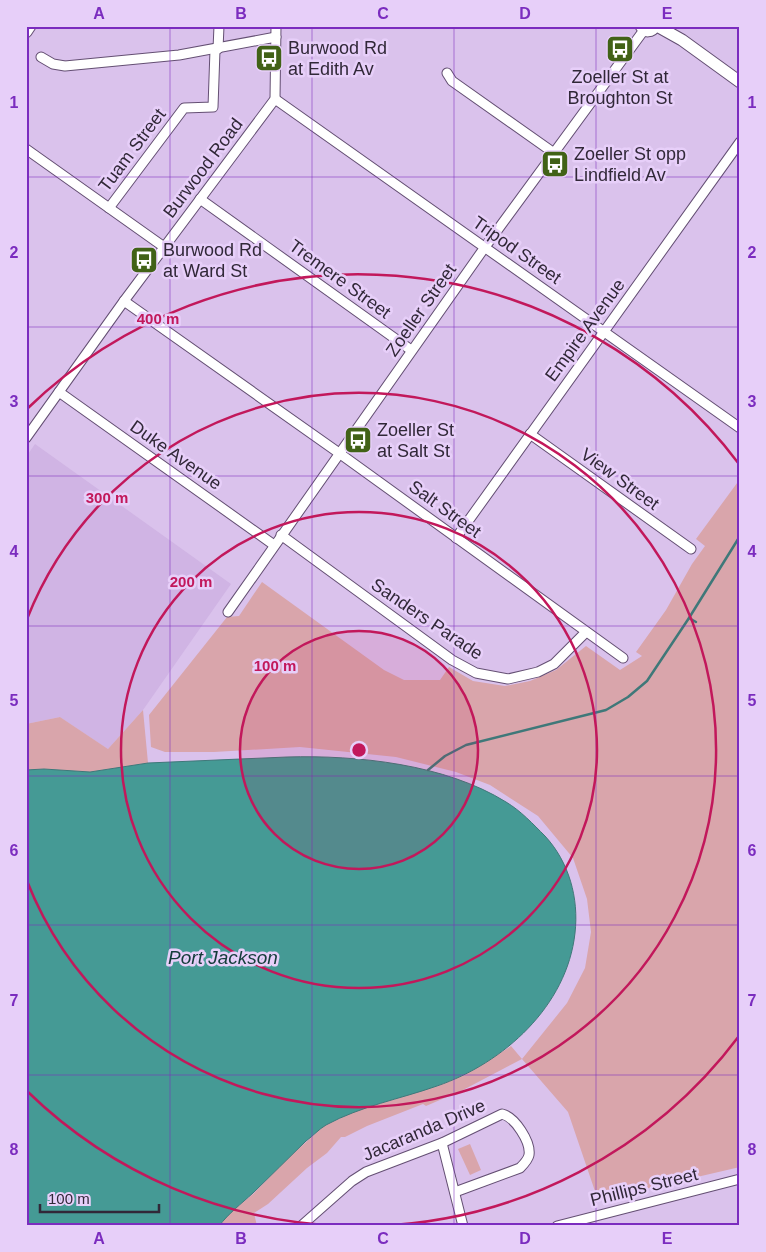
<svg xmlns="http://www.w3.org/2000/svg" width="766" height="1252" font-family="Helvetica,sans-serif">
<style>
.built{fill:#d0b4e4}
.green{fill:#d9a5ab}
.water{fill:#459a95;stroke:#3f7879}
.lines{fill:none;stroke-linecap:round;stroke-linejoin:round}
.stream{stroke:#3f7879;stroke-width:2.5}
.minor-casing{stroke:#644f73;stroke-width:11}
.major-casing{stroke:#644f73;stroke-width:13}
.minor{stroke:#fff;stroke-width:9}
.major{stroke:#fff;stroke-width:11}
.grid{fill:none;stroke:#7b2cbf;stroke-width:1;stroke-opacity:0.55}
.ring{fill:none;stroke:#c2185b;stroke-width:2.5}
.labels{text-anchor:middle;stroke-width:5;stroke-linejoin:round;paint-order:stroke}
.poi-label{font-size:18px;fill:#312838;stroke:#e7cff9;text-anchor:start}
.street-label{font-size:18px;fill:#312838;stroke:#e7cff9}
.water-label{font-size:19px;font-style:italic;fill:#143c3a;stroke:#e7cff9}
.centre{fill:#c2185b;stroke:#e7cff9;stroke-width:2.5}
.ring-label{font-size:15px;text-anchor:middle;font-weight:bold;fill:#c2185b;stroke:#e7cff9;stroke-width:5;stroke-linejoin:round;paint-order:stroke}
.neatline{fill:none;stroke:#7b2cbf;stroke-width:2}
.grid-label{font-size:16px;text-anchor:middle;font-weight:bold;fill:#7b2cbf}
</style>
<rect width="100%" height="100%" fill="#dac2ec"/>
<!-- built -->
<polygon class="built" points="35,444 231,584 143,710 108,749 60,717 26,724 26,457"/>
<!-- green -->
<g class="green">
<polygon points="740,479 740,1167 598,1200 568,1112 522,1059 463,1090 426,1106 423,1104 367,1126 345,1137 341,1137 327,1153 307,1168 268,1204 254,1213 257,1226 219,1226 230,1213 253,1194 287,1159 324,1126 356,1111 438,1086 475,1069 511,1046 522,1059 567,1003 585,968 591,932 587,899 573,858 538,816 490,785 456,772 396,757 300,747 214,752 165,752 151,747 149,715 227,617 239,616 262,582 384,670 404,680 440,680 449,667 473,681 505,686 530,681 556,670 586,646 620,670 642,656 636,652 666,610 692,564 705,546 696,539"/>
<polygon points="143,710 148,763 90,772 44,769 26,770 26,724 60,717 108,749"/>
<polygon points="470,1144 481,1170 470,1175 458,1149"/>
</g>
<!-- water -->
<path class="water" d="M 287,757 C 357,755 445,764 506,802 C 521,811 533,824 545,836 C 569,862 579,898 575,933 C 567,1006 504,1063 437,1086 C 400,1099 361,1106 326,1125 C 319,1129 313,1136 306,1141 C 288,1158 271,1176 253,1193 C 241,1204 229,1213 219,1226 L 26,1226 L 26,770 L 44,769 L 90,772 L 148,763 Z"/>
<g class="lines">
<!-- stream -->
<g class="stream">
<polyline points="689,618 696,622"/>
<polyline points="428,770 445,756 466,745 606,710 628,697 647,681 689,618 740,536"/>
</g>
<!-- minor casing -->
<g class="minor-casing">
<g id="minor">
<polyline points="218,49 219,26"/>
<polyline points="41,57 53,64 65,66 179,55 276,37"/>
<polyline points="447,73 452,81 554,153"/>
<polyline points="275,99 740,428"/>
<polyline points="26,149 164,247"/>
<polyline points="200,199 411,350"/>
<polyline points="109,208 184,108 213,107 215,50"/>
<polyline points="124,301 339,453 623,658"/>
<polyline points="59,392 274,545"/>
<polyline points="530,434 691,549"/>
<polyline points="26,438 124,301 275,99 276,26"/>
<polyline points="281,535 452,660 476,673 508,679 538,672 554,664 586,632"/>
<polyline points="456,538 740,142"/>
<polyline points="228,612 485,247 644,30"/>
<polyline points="442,1143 463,1226"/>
<path d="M 301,1226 L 352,1181 L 366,1172 L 442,1143 L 502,1114 C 515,1117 531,1142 529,1155 C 528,1160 524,1164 520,1168 L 455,1192"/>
<polyline points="557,1226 740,1179"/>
</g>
</g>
<!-- major casing -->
<g class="major-casing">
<g id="major">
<path d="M 641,26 C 645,33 652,32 655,26"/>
<polyline points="657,26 682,40 740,82"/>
<polyline points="26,32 30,26"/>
</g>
</g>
<!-- minor -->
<use href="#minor" class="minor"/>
<!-- major -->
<use href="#major" class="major"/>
</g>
<!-- grid -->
<path class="grid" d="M 170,26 L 170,1226M 312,26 L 312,1226M 454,26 L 454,1226M 596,26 L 596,1226M 26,177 L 740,177M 26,327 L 740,327M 26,476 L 740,476M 26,626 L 740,626M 26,776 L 740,776M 26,925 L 740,925M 26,1075 L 740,1075"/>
<!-- distance rings -->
<circle cx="359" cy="750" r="119" fill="#c2185b" fill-opacity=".12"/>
<g class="ring">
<circle cx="359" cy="750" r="119"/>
<circle cx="359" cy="750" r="238"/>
<path d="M27 619A357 357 0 1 1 27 881"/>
<path d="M739 1036A476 476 0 0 1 376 1226M342 1226A476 476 0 0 1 28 1092M28 408A476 476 0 0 1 739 464"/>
</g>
<!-- icons -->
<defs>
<g id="bus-square" transform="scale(1.4375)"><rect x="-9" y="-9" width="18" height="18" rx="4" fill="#416217" stroke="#e7cff9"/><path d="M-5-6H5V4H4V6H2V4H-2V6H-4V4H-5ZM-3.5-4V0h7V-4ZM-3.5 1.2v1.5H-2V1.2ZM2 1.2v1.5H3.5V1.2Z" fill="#fff"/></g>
</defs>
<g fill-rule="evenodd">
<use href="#bus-square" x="620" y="49"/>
<use href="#bus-square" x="269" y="58"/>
<use href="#bus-square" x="555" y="164"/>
<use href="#bus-square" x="144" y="260"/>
<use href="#bus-square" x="358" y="440"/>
</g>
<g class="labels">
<!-- poi labels -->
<g class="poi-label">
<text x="288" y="54">Burwood Rd<tspan x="288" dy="21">at Edith Av</tspan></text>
<text x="620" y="83" text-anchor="middle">Zoeller St at<tspan x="620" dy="21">Broughton St</tspan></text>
<text x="574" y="160">Zoeller St opp<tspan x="574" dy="21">Lindfield Av</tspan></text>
<text x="163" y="256">Burwood Rd<tspan x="163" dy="21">at Ward St</tspan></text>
<text x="377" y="436">Zoeller St<tspan x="377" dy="21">at Salt St</tspan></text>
</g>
<!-- street labels -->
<g class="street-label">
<text transform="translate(132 150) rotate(-53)" y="6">Tuam Street</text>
<text transform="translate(203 168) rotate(-53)" y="6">Burwood Road</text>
<text transform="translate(517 250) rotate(35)" y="6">Tripod Street</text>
<text transform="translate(340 279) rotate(36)" y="6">Tremere Street</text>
<text transform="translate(421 310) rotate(-55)" y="6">Zoeller Street</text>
<text transform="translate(585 330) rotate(-54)" y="6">Empire Avenue</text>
<text transform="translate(176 455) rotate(35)" y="6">Duke Avenue</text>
<text transform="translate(620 479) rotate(36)" y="6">View Street</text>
<text transform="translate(445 509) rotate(36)" y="6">Salt Street</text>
<text transform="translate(427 619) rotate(34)" y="6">Sanders Parade</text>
<text transform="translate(424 1130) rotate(-23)" y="6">Jacaranda Drive</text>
<text transform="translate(644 1187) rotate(-14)" y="6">Phillips Street</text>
</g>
<!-- water labels -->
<g class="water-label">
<text x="223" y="964">Port Jackson</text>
</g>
</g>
<circle cx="359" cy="750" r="8" class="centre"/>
<g class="ring-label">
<text x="158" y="324">400 m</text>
<text x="107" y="503">300 m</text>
<text x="191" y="587">200 m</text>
<text x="275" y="671">100 m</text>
</g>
<!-- border -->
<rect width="766" height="1252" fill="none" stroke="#e7cff9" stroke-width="55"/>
<!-- scale -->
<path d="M40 1204v8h119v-8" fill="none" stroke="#312838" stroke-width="2.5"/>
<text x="48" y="1204" font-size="15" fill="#312838" stroke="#e7cff9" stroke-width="4" paint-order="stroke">100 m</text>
<rect x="28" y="28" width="710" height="1196" class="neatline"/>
<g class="grid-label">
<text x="99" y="19">A</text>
<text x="241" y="19">B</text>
<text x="383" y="19">C</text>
<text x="525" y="19">D</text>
<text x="667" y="19">E</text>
<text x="14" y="108">1</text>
<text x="752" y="108">1</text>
<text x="14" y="258">2</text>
<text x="752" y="258">2</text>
<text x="14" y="407">3</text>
<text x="752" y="407">3</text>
<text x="14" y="557">4</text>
<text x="752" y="557">4</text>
<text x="14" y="706">5</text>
<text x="752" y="706">5</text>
<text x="14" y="856">6</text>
<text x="752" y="856">6</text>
<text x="14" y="1006">7</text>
<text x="752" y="1006">7</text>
<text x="14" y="1155">8</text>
<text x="752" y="1155">8</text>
<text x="99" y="1244">A</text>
<text x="241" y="1244">B</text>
<text x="383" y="1244">C</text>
<text x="525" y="1244">D</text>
<text x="667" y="1244">E</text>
</g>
</svg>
